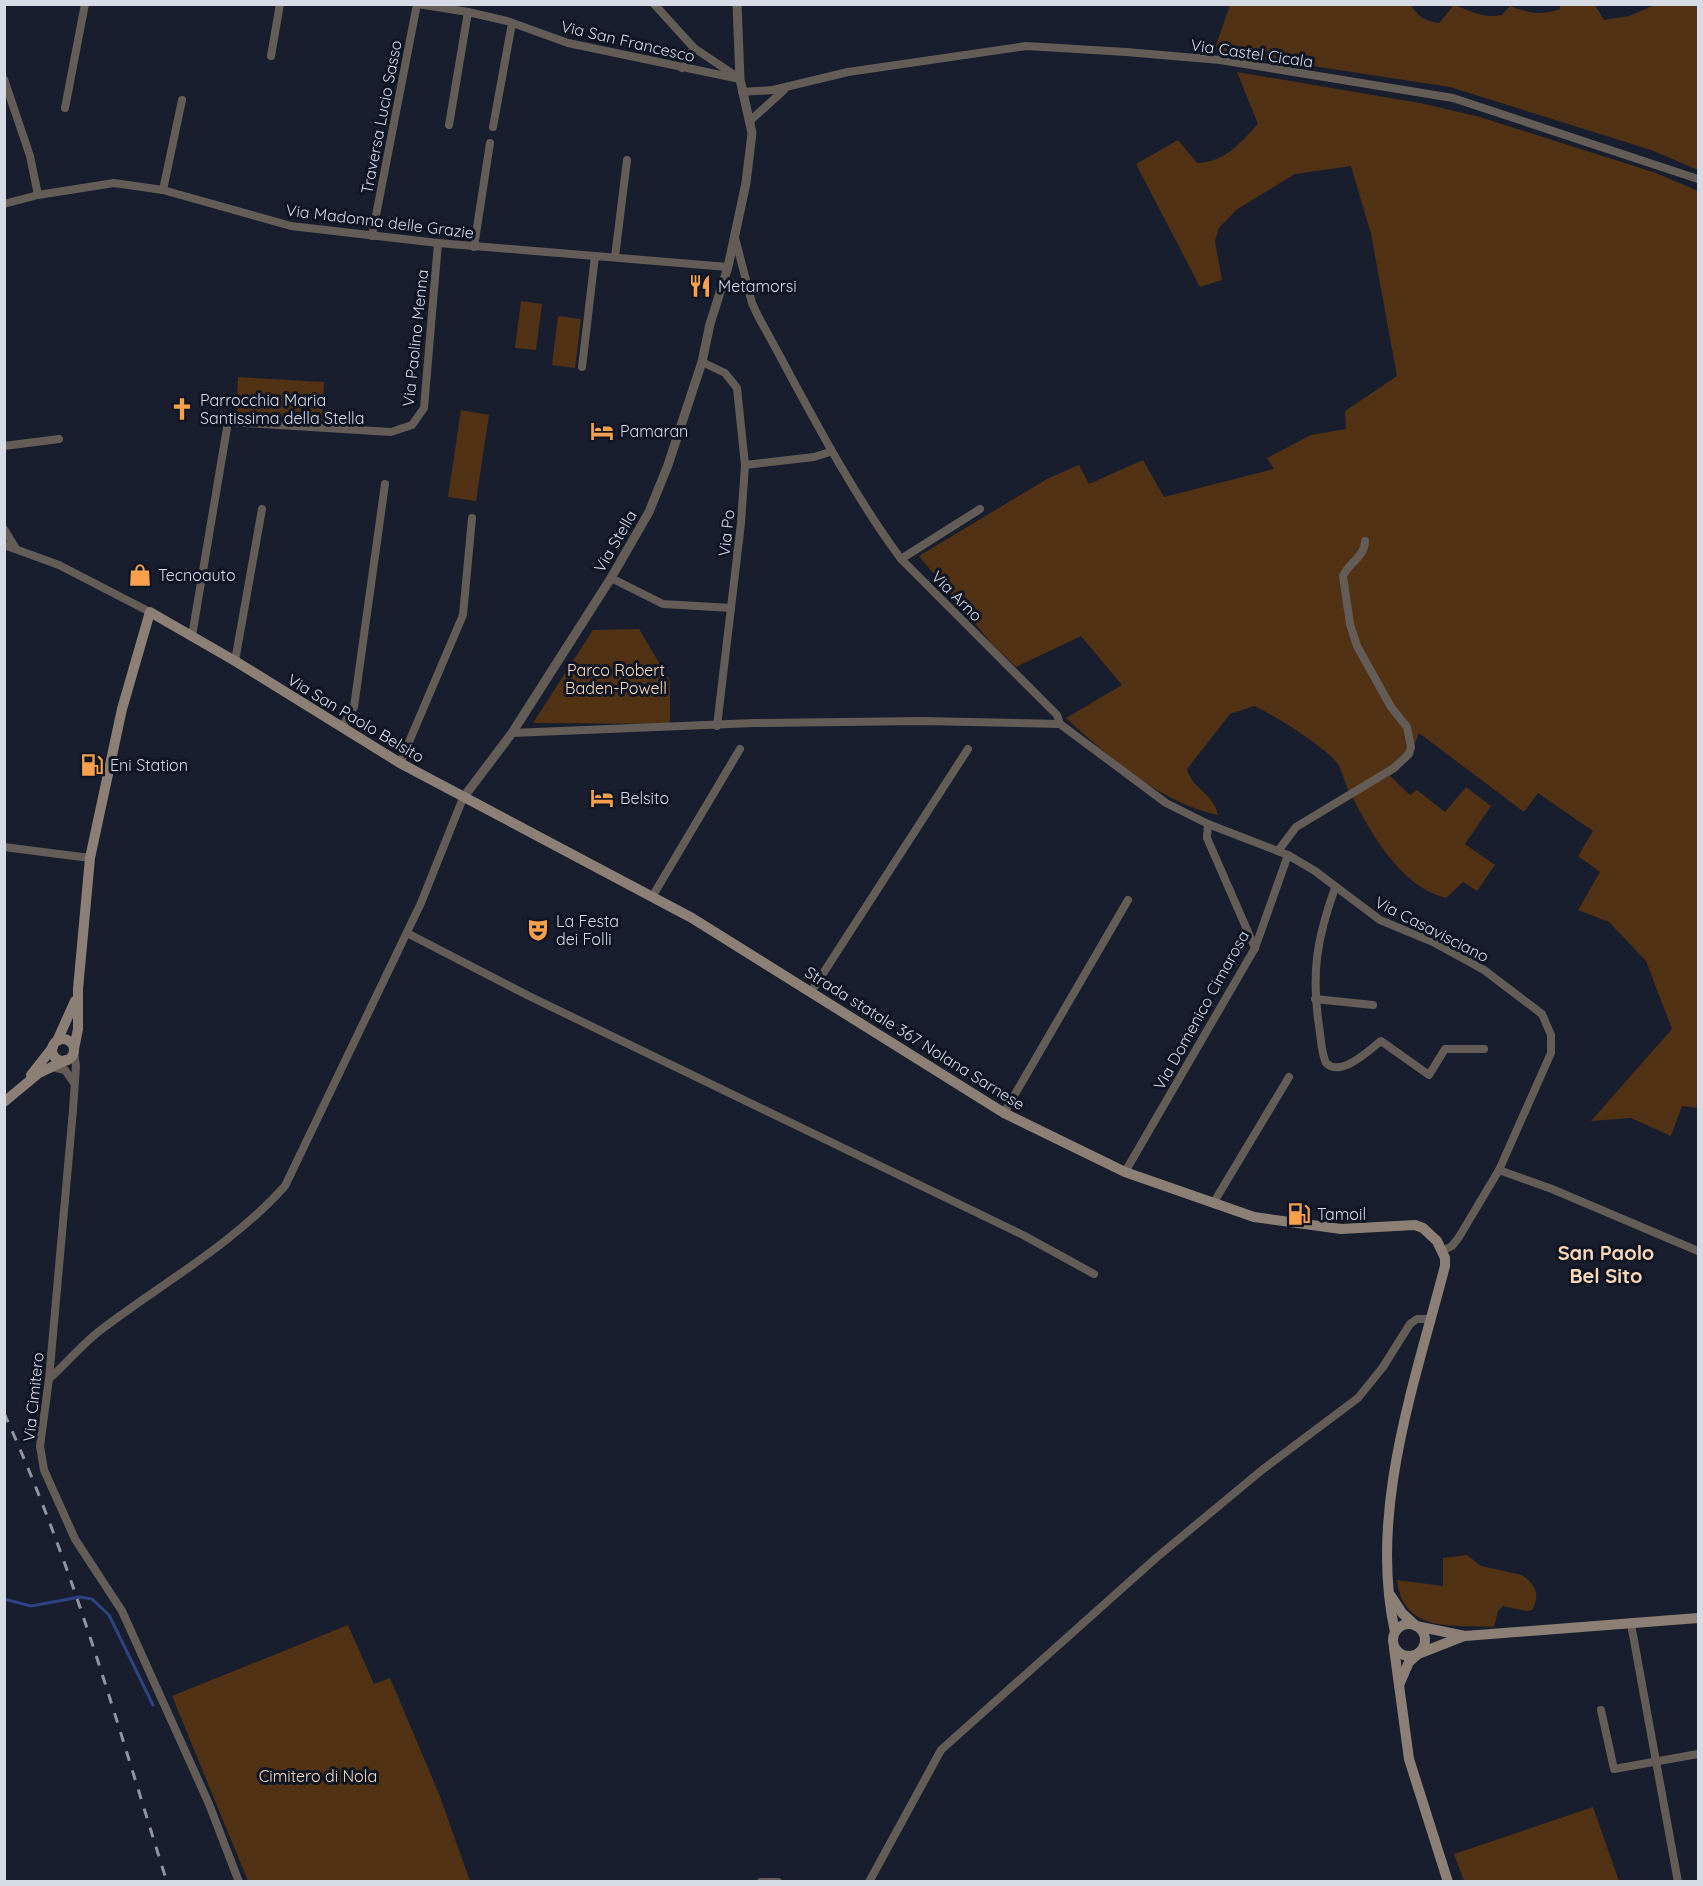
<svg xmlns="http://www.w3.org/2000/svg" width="1703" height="1886" font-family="Quicksand,sans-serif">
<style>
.green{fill:#523214}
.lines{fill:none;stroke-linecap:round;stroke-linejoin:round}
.stream{stroke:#2d4384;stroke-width:3}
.minor{stroke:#645d57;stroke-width:8}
.tertiary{stroke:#645d57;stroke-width:9}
.secondary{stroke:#8c8076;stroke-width:10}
.rail{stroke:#8e94a0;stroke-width:3;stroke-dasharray:10 10;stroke-linecap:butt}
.labels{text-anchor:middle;stroke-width:6;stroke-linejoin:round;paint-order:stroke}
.street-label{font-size:16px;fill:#d6dbe6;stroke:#0f1523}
.poi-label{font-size:16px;fill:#d6dbe6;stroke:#0f1523;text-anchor:start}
.park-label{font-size:16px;fill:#fdd9bb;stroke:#0f1523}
.quarter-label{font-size:20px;font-weight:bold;fill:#fed9b8;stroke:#0f1523}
</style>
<rect width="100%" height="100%" fill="#181e2d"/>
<!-- green -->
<g class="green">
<path d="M 1230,5 L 1411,5 C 1418,17 1425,21 1439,23 L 1454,5 C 1472,11 1482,19 1502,15 L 1510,6 C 1529,13 1540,16 1560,9 L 1560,5 L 1595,5 L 1604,20 L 1629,16 L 1655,5 L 1698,5 L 1698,170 L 1651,150 L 1450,87 L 1214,51 Z"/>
<path d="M 1237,72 L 1420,103 L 1480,117 L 1656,173 L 1698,191 L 1698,1108 L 1682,1106 L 1671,1136 L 1631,1118 L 1591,1121 L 1672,1029 L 1646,961 L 1609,922 L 1578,910 L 1600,872 L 1578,856 L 1593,831 L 1538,793 L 1524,812 L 1419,733 L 1408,759 L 1390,776 L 1410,795 L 1417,790 L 1445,812 L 1466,787 L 1491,806 L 1465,844 L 1495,865 L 1477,891 L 1463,882 L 1446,898 C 1398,886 1369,829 1348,789 C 1344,781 1342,770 1337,763 C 1324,746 1274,715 1254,706 L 1230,714 L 1187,769 C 1192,789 1214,794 1218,815 C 1159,802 1110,758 1066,718 L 1122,685 L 1081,636 L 1016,667 L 992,644 L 919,556 L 1047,479 L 1079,465 L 1089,484 L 1143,460 L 1164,497 L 1274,469 L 1267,458 L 1311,435 L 1346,429 L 1345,411 L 1397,376 L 1371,234 L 1351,166 L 1295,174 L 1236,210 L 1219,228 L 1215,241 L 1222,280 L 1200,287 L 1136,164 L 1178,140 L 1197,163 C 1224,163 1240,143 1258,124 Z"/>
<polygon points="521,301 542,304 536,350 515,348"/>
<polygon points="558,316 581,319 575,368 552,365"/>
<polygon points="238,377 324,382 322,421 236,416"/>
<polygon points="461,410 489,415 476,501 448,497"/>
<polygon points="639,629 670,681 670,724 533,723 593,630"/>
<path d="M 1467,1555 L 1481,1566 L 1522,1575 C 1535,1584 1541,1595 1532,1610 L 1526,1611 L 1503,1606 L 1498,1611 L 1494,1627 C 1453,1625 1403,1633 1397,1580 L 1443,1586 L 1443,1558 Z"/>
<polygon points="348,1625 374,1684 390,1678 439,1794 470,1881 248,1881 172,1696"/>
<polygon points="1593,1807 1619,1881 1464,1881 1454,1854"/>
</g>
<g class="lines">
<!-- stream -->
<polyline class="stream" points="4,1599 31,1606 80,1597 92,1599 109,1615 153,1705"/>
<!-- minor -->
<g class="minor">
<polyline points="418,4 468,12 507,21 568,43 740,79"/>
<polyline points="654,4 694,48 736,76"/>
<polyline points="271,56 280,4"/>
<polyline points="682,68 694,48"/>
<polyline points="4,79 30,156 38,195"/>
<polyline points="742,92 773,90 848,72 1026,46 1126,52 1220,60 1453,98 1698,179"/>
<polyline points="65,108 85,4"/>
<polyline points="751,120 784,90"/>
<polyline points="449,125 468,12"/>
<polyline points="493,127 512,23"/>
<polyline points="163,190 182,100"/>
<polyline points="4,204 38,195 114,183 163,190 291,226 438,243 728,267"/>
<polyline points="372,236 417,4"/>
<path d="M 735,238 L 752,303 L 758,316 C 804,399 845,483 901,559 L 1057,715 L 1060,724 L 1166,803 L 1208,824 L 1288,855 L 1315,871 L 1380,920 L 1433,942 L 1484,970 L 1542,1014 L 1551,1035 L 1551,1053 L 1499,1170"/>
<polyline points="474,247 490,143"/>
<polyline points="615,257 627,160"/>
<polyline points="702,362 725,373 737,388 745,465 741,523 717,726"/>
<polyline points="582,367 595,256"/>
<polyline points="4,446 59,439"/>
<polyline points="745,465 814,457 830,452"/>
<polyline points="4,529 15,547"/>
<polyline points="4,545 59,565 150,612"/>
<polyline points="901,559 980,509"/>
<polyline points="611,578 663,604 731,608"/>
<polyline points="192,636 228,422 391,432 412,425 424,408 438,243"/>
<polyline points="235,661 262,509"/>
<polyline points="342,727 354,707 385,484"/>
<polyline points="512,733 754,723 923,721 1060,724"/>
<polyline points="400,763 463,615 472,518"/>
<polyline points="1208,824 1207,838 1255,948"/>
<polyline points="4,847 90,858"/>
<path d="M 1278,851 L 1296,827 L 1394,768 L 1409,754 L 1411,747 L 1407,727 L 1391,707 L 1357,646 L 1350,624 L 1343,576 C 1349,562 1365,557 1365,541"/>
<path d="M 1335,888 C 1317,938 1311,973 1319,1026 C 1321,1038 1321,1052 1326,1063 C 1341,1078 1369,1050 1381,1041 L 1429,1075 L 1445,1049 L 1484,1049"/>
<polyline points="652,897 740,749"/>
<polyline points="407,933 531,997 1023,1235 1094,1274"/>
<polyline points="811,992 968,749"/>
<polyline points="1315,999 1373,1005"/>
<polyline points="74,1052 76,1066 73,1110 49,1379 40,1446 44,1470 75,1539 122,1611 209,1804 239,1882"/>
<polyline points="52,1067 65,1070 74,1083"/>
<polyline points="1004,1113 1128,900"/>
<polyline points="1125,1172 1255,948 1288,855"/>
<polyline points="1214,1202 1289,1077"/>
<polyline points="1442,1251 1452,1246 1459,1237 1499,1170 1552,1189 1698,1251"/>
<path d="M 49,1379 C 67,1363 83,1343 102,1329 C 164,1282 233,1244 285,1186 L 421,903 L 463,798"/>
<polyline points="1631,1624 1678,1882"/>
<polyline points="1601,1710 1614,1769 1698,1754"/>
<polyline points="761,1882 778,1882"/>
<polyline points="869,1882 941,1750 1156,1558 1262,1470 1358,1398 1383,1367 1410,1324 1417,1319 1431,1319"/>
</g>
<!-- tertiary -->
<polyline class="tertiary" points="463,798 512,733 611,578 649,512 668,465 702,362 710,324 728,267 746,183 752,133 740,79 737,4"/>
<!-- secondary -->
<g class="secondary">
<circle cx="63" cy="1050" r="11"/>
<polyline points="57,1041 75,1001"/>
<path d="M 74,1049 L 78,1029 L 78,989 L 90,858 L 122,709 L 150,612 L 235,661 L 400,763 L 692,918 L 1004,1113 L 1125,1172 L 1254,1217 L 1341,1229 L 1415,1225 L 1423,1228 L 1437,1241 L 1445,1258 L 1445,1266 C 1415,1382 1368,1512 1395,1632"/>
<polyline points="31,1075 53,1047"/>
<polyline points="4,1102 39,1073 66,1060"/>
<polyline points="1391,1596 1402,1613 1416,1626 1465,1636 1698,1618"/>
<circle cx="1409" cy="1640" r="16"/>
<polyline points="1394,1648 1409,1759 1448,1882"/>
<polyline points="1399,1685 1409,1662 1418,1654 1464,1636"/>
</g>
<!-- rail -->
<path class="rail" d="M 4,1413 C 73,1564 117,1724 167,1882"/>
</g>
<!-- icons -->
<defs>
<g id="restaurant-bare" transform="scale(1.8)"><path d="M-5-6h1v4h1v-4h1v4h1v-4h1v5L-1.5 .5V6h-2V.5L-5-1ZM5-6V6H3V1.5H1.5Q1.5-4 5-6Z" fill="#f8a04b" stroke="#0f1523" stroke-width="2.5" paint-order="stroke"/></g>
<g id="church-bare" transform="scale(1.8)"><path d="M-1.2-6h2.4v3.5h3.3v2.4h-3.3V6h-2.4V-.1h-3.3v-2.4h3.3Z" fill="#f8a04b" stroke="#0f1523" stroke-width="2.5" paint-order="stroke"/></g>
<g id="hotel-bare" transform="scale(1.8)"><path d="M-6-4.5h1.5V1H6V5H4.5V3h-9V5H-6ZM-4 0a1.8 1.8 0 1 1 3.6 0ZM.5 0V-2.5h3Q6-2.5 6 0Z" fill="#f8a04b" stroke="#0f1523" stroke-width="2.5" paint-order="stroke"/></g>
<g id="shop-bare" transform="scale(1.8)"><path d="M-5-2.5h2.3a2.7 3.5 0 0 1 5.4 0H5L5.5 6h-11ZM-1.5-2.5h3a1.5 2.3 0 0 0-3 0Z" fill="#f8a04b" stroke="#0f1523" stroke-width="2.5" paint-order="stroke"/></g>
<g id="fuel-bare" transform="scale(1.8)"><path d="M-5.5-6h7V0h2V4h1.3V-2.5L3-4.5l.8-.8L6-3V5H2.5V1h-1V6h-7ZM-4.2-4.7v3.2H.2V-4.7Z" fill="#f8a04b" stroke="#0f1523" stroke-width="2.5" paint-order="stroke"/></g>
<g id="theatre-bare" transform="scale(1.8)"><path d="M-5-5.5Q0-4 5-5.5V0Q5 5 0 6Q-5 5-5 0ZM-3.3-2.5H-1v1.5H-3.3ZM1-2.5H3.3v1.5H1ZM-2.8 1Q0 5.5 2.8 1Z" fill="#f8a04b" stroke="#0f1523" stroke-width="2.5" paint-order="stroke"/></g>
</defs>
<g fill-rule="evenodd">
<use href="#restaurant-bare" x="700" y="286"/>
<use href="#church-bare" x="182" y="409"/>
<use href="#hotel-bare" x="602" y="431"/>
<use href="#shop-bare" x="140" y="575"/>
<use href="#fuel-bare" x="92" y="765"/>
<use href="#hotel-bare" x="602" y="798"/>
<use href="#theatre-bare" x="538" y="930"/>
<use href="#fuel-bare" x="1299" y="1214"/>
</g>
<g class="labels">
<!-- street labels -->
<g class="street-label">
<text transform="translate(628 41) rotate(13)" y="6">Via San Francesco</text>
<text transform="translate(1252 53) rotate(8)" y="6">Via Castel Cicala</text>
<text transform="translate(381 117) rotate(-79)" y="6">Traversa Lucio Sasso</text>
<text transform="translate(380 221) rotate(7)" y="6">Via Madonna delle Grazie</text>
<text transform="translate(415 338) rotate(-84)" y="6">Via Paolino Menna</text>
<text transform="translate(726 533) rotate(-84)" y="6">Via Po</text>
<text transform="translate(615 541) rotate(-60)" y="6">Via Stella</text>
<text transform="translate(957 596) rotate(45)" y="6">Via Arno</text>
<text transform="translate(356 718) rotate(31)" y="6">Via San Paolo Belsito</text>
<text transform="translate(1432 929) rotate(27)" y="6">Via Casavisciano</text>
<text transform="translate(1201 1010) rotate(-61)" y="6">Via Domenico Cimarosa</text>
<text transform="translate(915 1038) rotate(32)" y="6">Strada statale 367 Nolana Sarnese</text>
<text transform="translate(33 1397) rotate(-84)" y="6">Via Cimitero</text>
</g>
<!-- poi labels -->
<g class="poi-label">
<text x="718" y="292">Metamorsi</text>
<text x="200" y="406">Parrocchia Maria<tspan x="200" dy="18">Santissima della Stella</tspan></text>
<text x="620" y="437">Pamaran</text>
<text x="158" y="581">Tecnoauto</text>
<text x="110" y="771">Eni Station</text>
<text x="620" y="804">Belsito</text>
<text x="556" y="927">La Festa<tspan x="556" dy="18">dei Folli</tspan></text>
<text x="1317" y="1220">Tamoil</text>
</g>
<!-- park labels -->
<g class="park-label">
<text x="616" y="676">Parco Robert<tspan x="616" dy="18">Baden-Powell</tspan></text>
<text x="318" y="1782">Cimitero di Nola</text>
</g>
<!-- quarter labels -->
<g class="quarter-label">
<text x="1606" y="1260">San Paolo<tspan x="1606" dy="23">Bel Sito</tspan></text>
</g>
</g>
<!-- border -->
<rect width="1703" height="1886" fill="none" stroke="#d6dbe6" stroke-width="12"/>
</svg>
